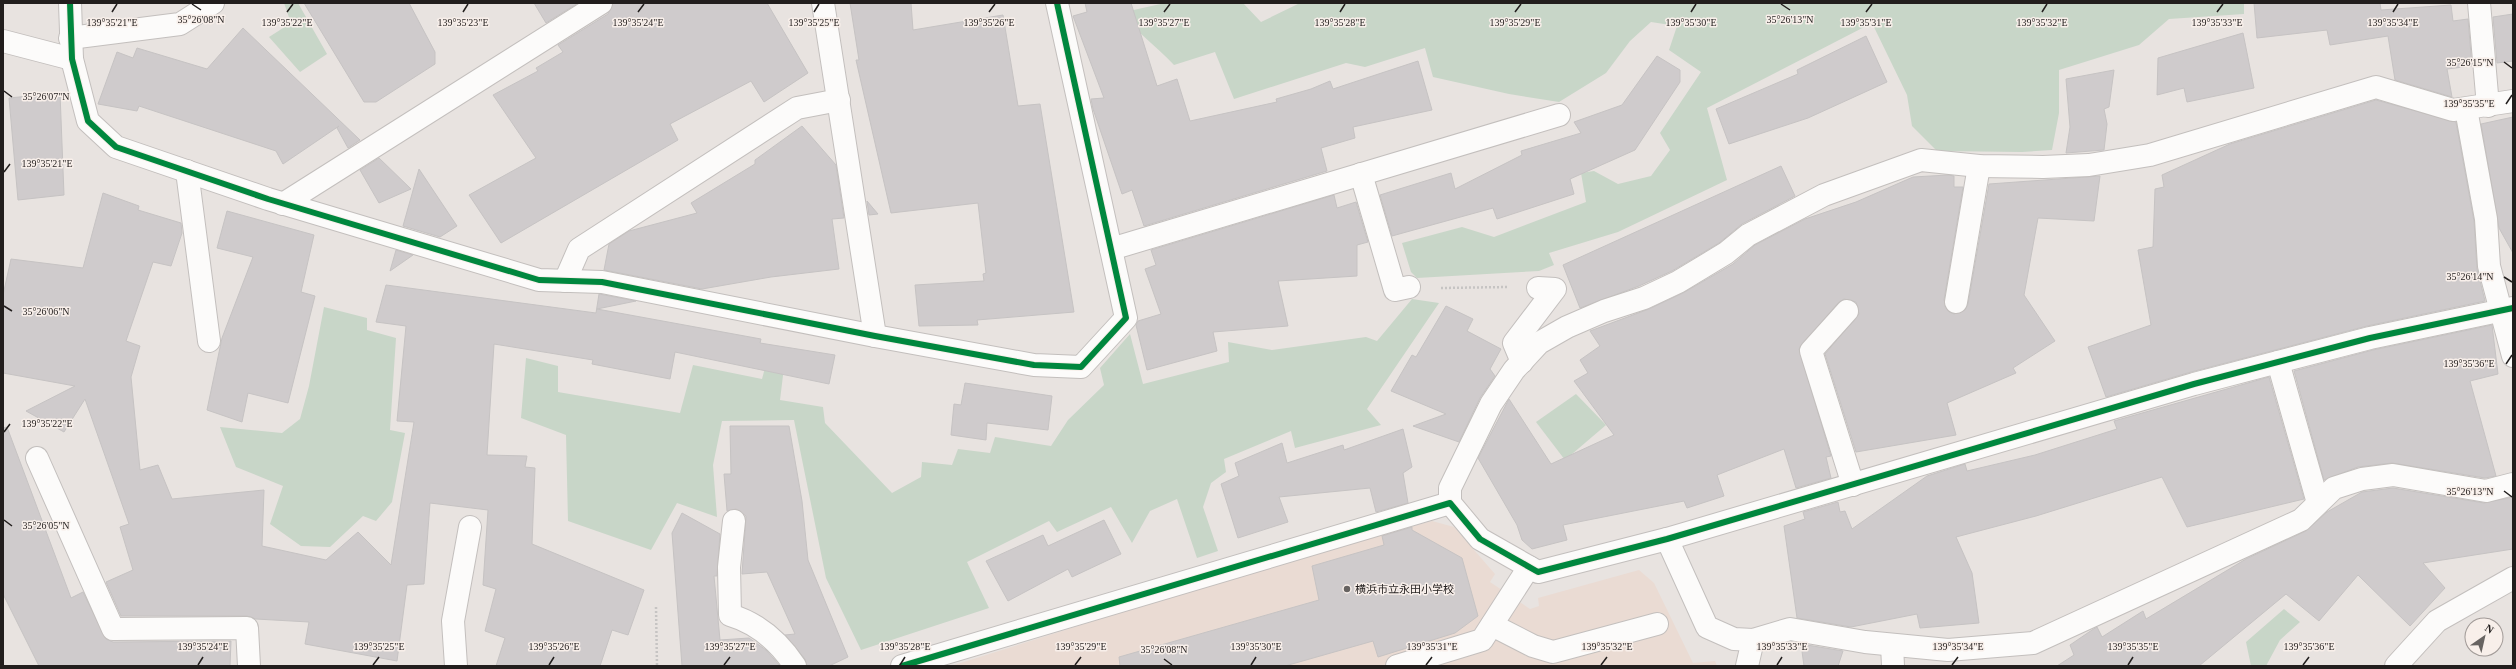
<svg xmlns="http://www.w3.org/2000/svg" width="2516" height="669" font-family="'Times New Roman','Noto Sans JP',serif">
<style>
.education{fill:#eadbd3}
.green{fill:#c8d6c8}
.building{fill:#cfcbcc;stroke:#c6c3c3}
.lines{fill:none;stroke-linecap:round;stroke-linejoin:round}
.minor-casing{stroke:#c3bfbd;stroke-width:24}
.path{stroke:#c6c4c3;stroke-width:2.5;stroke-dasharray:2 2;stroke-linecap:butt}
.minor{stroke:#fcfbfa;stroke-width:22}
.cycleway-casing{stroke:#f8efea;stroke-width:8}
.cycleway{stroke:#00873e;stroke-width:6}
.ticks{fill:none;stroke:#221e1d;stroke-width:1.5}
.poi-dot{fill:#676361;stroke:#f8efea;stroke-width:1.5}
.labels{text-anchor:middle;stroke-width:3;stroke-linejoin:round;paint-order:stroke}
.poi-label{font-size:11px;fill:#221e1d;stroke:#f8efea;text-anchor:start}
.ticks-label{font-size:10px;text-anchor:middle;fill:#221e1d;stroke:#f8efea;stroke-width:3;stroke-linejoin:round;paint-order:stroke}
</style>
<rect width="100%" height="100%" fill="#e8e3e0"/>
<!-- education -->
<polygon class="education" points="1432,521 1454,527 1495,574 1490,582 1530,609 1539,606 1538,598 1639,570 1654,583 1693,663 1715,661 1717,666 951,666 1291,559"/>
<!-- green -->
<g class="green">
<polygon points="284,3 298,3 327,54 300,72 269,37 291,23"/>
<path d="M 1165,3 L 1243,3 L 1261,22 L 1300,3 L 2244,3 L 2244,14 L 2169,19 L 2139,45 L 2059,70 L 2059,113 L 2052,150 L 2022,152 L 1937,151 L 1912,126 L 1907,95 L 1872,23 L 1707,108 L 1727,180 L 1618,232 L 1549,253 L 1554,265 L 1539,271 L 1417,278 L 1411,272 L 1402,243 L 1462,227 L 1494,237 L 1586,202 L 1581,173 L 1594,171 L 1618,184 L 1651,176 L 1670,150 L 1660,133 L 1701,72 L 1669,50 L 1677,26 L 1651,22 L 1630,41 L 1606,73 L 1559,102 L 1509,94 L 1433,77 L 1425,48 L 1365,67 L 1346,63 L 1234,99 L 1215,52 L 1174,65 C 1156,46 1137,32 1120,13 Z"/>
<polygon points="1412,299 1439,303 1367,409 1381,425 1295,448 1291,431 1224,459 1226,472 1211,483 1203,507 1218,551 1197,558 1177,499 1150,511 1132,543 1111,507 1057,532 1049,521 967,562 989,608 861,650 826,578 794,420 722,421 713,465 717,517 677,503 651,550 568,521 566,435 521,418 526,358 558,366 558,392 680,413 693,365 762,379 770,349 786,351 780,400 823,407 825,423 892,493 921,477 922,462 952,465 958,449 990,453 995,437 1051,446 1068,420 1104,385 1100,368 1130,334 1143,384 1229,362 1228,342 1272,350 1366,337 1377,341"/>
<polygon points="324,307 367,318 367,330 396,338 390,430 405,433 392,502 376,521 363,516 330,547 301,546 270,524 283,486 236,467 220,427 282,433 300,419 309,386"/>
<polygon points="1576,394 1606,425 1565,460 1536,422"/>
<polygon points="2284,609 2300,622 2280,640 2266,666 2251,666 2246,642"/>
</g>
<!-- building -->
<g class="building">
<polygon points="304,3 409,3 435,52 435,64 376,102 364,102"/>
<polygon points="534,3 578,3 546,23"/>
<polygon points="613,3 767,3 808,73 764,102 751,81 670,124 678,140 501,243 469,195 536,158 493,95 538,71 536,68 563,52 558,45 608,14"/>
<polygon points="850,3 911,3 913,30 1003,15 1018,106 1040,104 1074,312 977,320 978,325 919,326 915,285 984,281 983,274 986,273 978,203 891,213 856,60 859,60"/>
<polygon points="1085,3 1131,3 1157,86 1177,79 1190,121 1277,102 1276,99 1311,89 1330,81 1333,89 1418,61 1432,110 1353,127 1355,138 1321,148 1327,171 1144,226 1132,190 1122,194 1093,109 1091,99 1104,98 1073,16 1087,12"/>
<polygon points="2254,3 2380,3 2381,10 2451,5 2453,21 2468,19 2472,66 2447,69 2452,97 2395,80 2388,36 2330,45 2327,30 2257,38"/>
<polygon points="2513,14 2513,61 2497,63 2493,17"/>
<polygon points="243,28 360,140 348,148 337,128 339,126 283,164 276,151 139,106 137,111 98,104 117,52 133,58 137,48 207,69"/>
<polygon points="2243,33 2254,88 2187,102 2184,88 2157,95 2158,58"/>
<polygon points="1866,36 1887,82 1808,118 1729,144 1716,109 1798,74 1797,70"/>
<polygon points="1657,56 1680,70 1680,82 1635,150 1570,179 1574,194 1497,219 1493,208 1392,236 1380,195 1451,173 1455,189 1522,155 1521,151 1581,133 1574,122 1622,105"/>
<polygon points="2114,70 2109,107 2104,109 2107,124 2104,150 2066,153 2070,127 2066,79"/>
<polygon points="60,93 64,195 18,200 9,98"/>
<polygon points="2376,100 2456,122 2474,221 2477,269 2485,301 2367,326 2191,372 2106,397 2088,347 2151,325 2138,250 2153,247 2155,189 2164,187 2162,175 2230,144"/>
<polygon points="2513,117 2513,253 2499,228 2481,124"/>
<polygon points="802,126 836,165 844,218 832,219 839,269 771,277 702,289 604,270 609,244 629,231 697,213 691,203 755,164 755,160"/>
<polygon points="379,158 411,189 379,203 360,170"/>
<polygon points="1781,166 1795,196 1742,224 1719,243 1672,271 1639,286 1580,308 1563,265"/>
<polygon points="419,169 457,226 440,237 403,226"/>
<polygon points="1948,175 1954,176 1954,187 1963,187 1944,300 1948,311 1954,314 1965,310 1968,304 1989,184 2100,176 2094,221 2038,218 2024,295 2055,341 2013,368 2016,373 1947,403 1956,435 1856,452 1825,354 1859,314 1856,302 1844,299 1838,303 1799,349 1831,456 1826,457 1831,478 1796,488 1784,449 1717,475 1724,496 1687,508 1684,501 1563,525 1567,540 1532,549 1522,540 1517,525 1478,458 1509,399 1551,464 1614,435 1574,381 1588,373 1580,360 1600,346 1590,331 1649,309 1683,293 1733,264 1755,245 1805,219 1856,202 1913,177"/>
<polygon points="103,193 139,206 138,210 181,223 182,233 171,266 153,262 126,341 140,346 131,377 140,470 158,465 172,499 264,490 262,546 326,560 358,532 391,565 414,422 397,421 406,326 376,322 386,285 596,313 599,294 636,301 597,309 761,339 760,343 835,355 829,384 675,352 670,379 592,364 593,360 494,344 487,455 527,456 525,467 535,468 532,544 644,590 628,635 612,630 600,666 496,666 505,638 485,631 496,589 483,585 488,510 430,503 424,584 407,585 397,661 305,644 309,622 256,619 247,616 121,616 106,582 133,570 120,527 129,524 85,399 64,432 26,411 75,386 3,373 3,295 11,259 83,268"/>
<polygon points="1334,195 1337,208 1356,202 1368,242 1357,245 1357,276 1278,281 1288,326 1213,332 1217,351 1147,370 1136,325 1138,321 1161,314 1145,269 1156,265 1151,250"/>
<polygon points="867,201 878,214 869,215"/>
<polygon points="227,211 314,235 301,292 315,296 288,403 248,393 242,422 207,410 222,338 253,257 217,248"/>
<polygon points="396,250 413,255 390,271"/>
<polygon points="1446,306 1473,319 1467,331 1501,349 1490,369 1495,376 1480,398 1459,442 1413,426 1446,414 1391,391 1412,355 1416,357"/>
<polygon points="2492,325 2498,374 2470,381 2496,476 2485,478 2392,463 2358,467 2324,480 2294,371 2373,350"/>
<polygon points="2269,377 2304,499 2187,527 2162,477 2036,516 1956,537 1972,573 1979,623 1920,628 1917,614 1851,627 1797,618 1784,526 1805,519 1803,512 1838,502 1840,512 1845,511 1852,529 1927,476 1965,464 1967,471 2035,455 2117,429 2114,421"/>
<polygon points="965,383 1052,396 1048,430 987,423 986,440 951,435 954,404 961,405"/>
<polygon points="730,426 789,426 802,501 808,560 848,657 829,666 807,666 805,659 785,635 795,634 767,572 742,574 746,516 736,509 727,511 724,474 731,474"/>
<polygon points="7,427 71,598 83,592 106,639 113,642 231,641 230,666 39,666 3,594 3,428"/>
<polygon points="1403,429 1412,467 1403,473 1408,503 1376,512 1370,488 1279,497 1288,522 1238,538 1221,484 1239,476 1235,463 1282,443 1287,463 1343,445 1344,450"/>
<polygon points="2393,488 2484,503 2513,497 2513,549 2423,563 2445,588 2410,626 2358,575 2319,621 2286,594 2199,666 2057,666 2074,655 2070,645 2092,630 2097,627 2102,637 2143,611 2146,619 2246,559 2306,531 2327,512 2362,492"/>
<polygon points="682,513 720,534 717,576 714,576 720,640 749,638 766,650 780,666 682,666 672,533"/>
<polygon points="1104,520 1121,554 1072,577 1068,569 1008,601 986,561 1043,535 1048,546"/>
<polygon points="1412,527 1412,530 1462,558 1478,616 1455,633 1378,657 1373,641 1285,666 1120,666 1119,657 1319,600 1312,566 1384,545 1382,536"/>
<polygon points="1801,644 1843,651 1838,666 1804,666"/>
</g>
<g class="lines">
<!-- minor casing -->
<g class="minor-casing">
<g id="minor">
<polyline points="70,3 72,59 88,121 116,147 268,199 539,280 602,282 875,336 1034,365 1081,367 1126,318 1057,3"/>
<polyline points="823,3 875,336"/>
<polyline points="2479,3 2488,106"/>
<polyline points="70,38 180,24 213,3"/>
<polyline points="3,41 72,59"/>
<polyline points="2466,109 2486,219 2489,266 2513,356"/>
<polyline points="187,171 209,341"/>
<polyline points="1361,174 1395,290 1409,287"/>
<polyline points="283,204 601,3"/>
<polyline points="1111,249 1559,115"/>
<polyline points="565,281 579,249 797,108 839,100"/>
<polyline points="1956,302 1979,166"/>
<polyline points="1847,311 1811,351 1853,485"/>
<polyline points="1522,362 1514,343 1555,289 1538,288"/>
<polyline points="2278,362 2318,503"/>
<polyline points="37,458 113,629 247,628 249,666"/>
<polyline points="1450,503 1450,488 1491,404 1514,370 1539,343 1567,327 1604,311 1644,298 1678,282 1726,253 1748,235 1824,195 1921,160 1979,166 2043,167 2089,165 2150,155 2376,87 2453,110 2513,101"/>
<path d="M 734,521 L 729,567 L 730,615 C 757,623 779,642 795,666"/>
<polyline points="1667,539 1707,627 1734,639 1753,640 1790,629 1865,642 1948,650 2033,643 2301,520 2334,488 2362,479 2393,475 2486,491 2513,484"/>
<polyline points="1492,625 1533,646 1553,652 1657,624"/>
<polyline points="1892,645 1893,666"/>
<polyline points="456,666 453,621 470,527"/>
<polyline points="902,666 1450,503 1480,539 1538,572 1667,539 2194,384 2370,338 2513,308"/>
<polyline points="1397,666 1482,640 1529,567"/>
<polyline points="1747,666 1753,640"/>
<polyline points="2396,666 2437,621 2513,578"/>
</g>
</g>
<!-- path -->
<g class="path">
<polyline points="1441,288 1508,287"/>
<polyline points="656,607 657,666"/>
</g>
<!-- minor -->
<use href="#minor" class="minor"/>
<!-- cycleway casing -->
<g class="cycleway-casing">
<g id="cycleway">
<polyline points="70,3 72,59 88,121 116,147 268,199 539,280 602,282 875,336 1034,365 1081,367 1126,318 1057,3"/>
<polyline points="902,666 1450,503 1480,539 1538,572 1667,539 2194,384 2370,338 2513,308"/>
</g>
</g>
<!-- cycleway -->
<use href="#cycleway" class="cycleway"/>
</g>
<!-- ticks -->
<path class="ticks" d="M 192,4 L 201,10M 1781,4 L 1790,10M 112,12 L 117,4M 287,12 L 293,4M 463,12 L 468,4M 638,12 L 644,4M 814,12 L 819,4M 989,12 L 995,4M 1164,12 L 1170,4M 1340,12 L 1345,4M 1515,12 L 1521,4M 1691,12 L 1696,4M 1866,12 L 1872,4M 2042,12 L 2047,4M 2217,12 L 2223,4M 2393,12 L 2398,4M 2504,62 L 2512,68M 4,91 L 12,97M 2506,104 L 2512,95M 4,172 L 10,164M 2504,277 L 2512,282M 4,306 L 12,311M 2506,364 L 2512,355M 4,432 L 10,424M 2504,491 L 2512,497M 4,520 L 12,526M 1164,659 L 1172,665M 198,665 L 203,657M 373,665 L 379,657M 549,665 L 554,657M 724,665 L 730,657M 900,665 L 905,657M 1075,665 L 1081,657M 1251,665 L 1256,657M 1426,665 L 1432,657M 1601,665 L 1607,657M 1777,665 L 1782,657M 1952,665 L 1958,657M 2128,665 L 2133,657M 2303,665 L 2309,657"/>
<!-- markers -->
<circle class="poi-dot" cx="1347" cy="589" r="4"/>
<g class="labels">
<!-- poi labels -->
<g class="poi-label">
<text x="1355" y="593">横浜市立永田小学校</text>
</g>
</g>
<g class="ticks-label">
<text x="201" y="23">35°26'08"N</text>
<text x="1790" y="23">35°26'13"N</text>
<text x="112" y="26">139°35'21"E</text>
<text x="287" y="26">139°35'22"E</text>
<text x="463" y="26">139°35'23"E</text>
<text x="638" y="26">139°35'24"E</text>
<text x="814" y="26">139°35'25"E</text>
<text x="989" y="26">139°35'26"E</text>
<text x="1164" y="26">139°35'27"E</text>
<text x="1340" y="26">139°35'28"E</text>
<text x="1515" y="26">139°35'29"E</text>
<text x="1691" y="26">139°35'30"E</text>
<text x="1866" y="26">139°35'31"E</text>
<text x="2042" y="26">139°35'32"E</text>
<text x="2217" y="26">139°35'33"E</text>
<text x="2393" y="26">139°35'34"E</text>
<text x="2470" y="66">35°26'15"N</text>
<text x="46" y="100">35°26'07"N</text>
<text x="2469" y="107">139°35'35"E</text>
<text x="47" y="167">139°35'21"E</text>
<text x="2470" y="280">35°26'14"N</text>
<text x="46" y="315">35°26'06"N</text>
<text x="2469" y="367">139°35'36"E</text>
<text x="47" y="427">139°35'22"E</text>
<text x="2470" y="495">35°26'13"N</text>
<text x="46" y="529">35°26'05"N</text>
<text x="203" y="650">139°35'24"E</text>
<text x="379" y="650">139°35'25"E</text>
<text x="554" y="650">139°35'26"E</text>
<text x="730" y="650">139°35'27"E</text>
<text x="905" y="650">139°35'28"E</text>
<text x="1081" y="650">139°35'29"E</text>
<text x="1256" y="650">139°35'30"E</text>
<text x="1432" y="650">139°35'31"E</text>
<text x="1607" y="650">139°35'32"E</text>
<text x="1782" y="650">139°35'33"E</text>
<text x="1958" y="650">139°35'34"E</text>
<text x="2133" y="650">139°35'35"E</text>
<text x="2309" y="650">139°35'36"E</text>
<text x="1164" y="653">35°26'08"N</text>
</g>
<!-- border -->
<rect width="2516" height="669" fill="none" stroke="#221e1d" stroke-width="8"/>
<!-- north arrow -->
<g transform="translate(2484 637) rotate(34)"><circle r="19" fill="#f8efea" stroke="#a29b98"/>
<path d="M0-3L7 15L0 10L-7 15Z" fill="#676361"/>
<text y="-6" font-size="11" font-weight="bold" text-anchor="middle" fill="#221e1d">N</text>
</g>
</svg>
